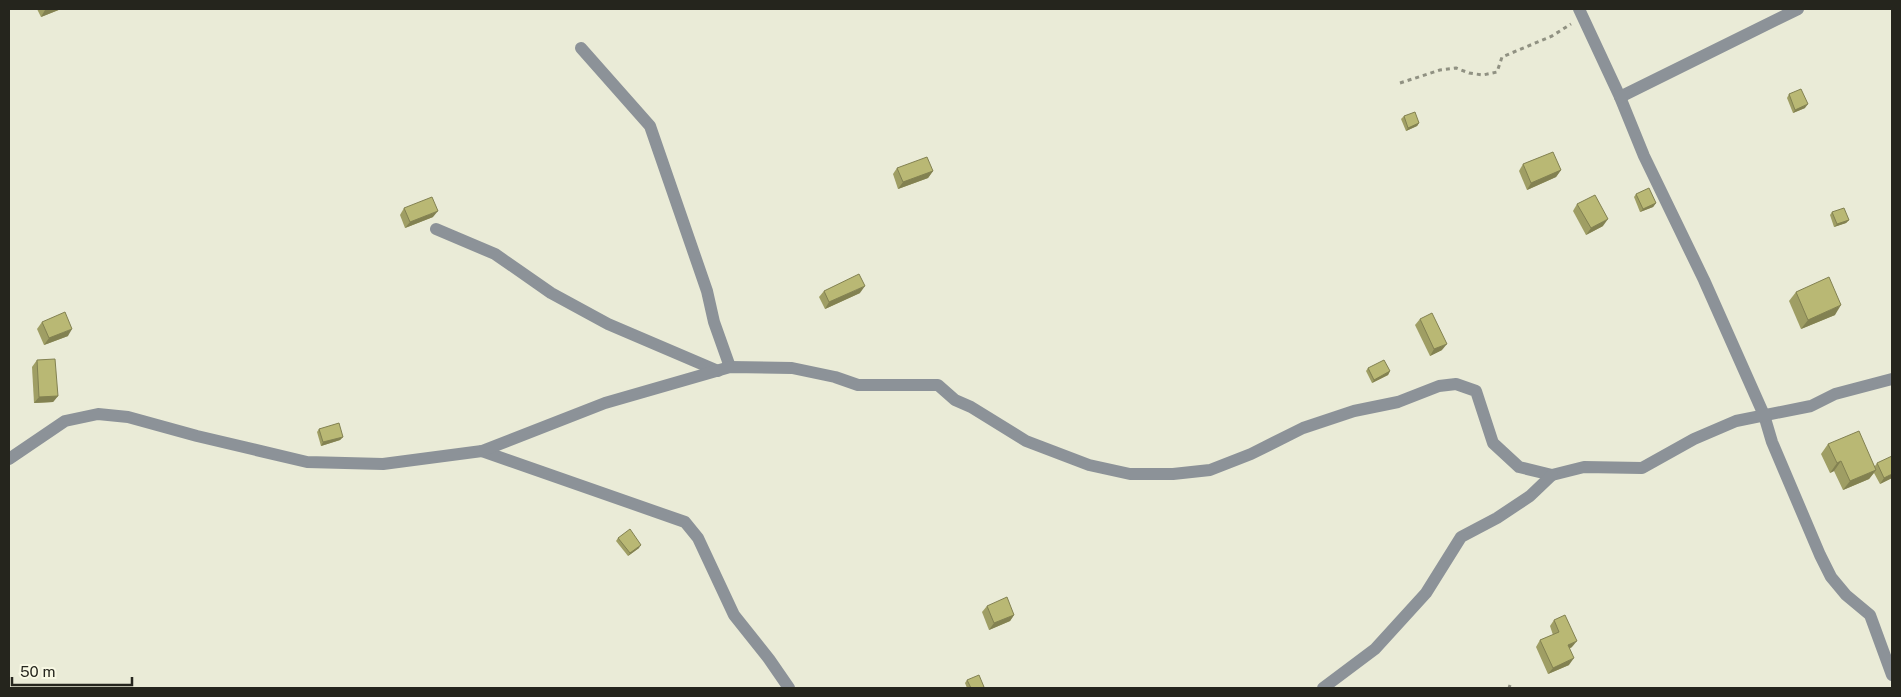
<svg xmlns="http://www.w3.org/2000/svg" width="1901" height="697" font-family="'Public Sans',sans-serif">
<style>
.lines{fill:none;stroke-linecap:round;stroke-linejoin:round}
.path{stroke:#909182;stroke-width:3;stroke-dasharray:4 4;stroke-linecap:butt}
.street{stroke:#8c9298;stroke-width:12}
.wall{fill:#9f9e64}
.shaded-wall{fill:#828151}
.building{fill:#b9b874;stroke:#828151}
</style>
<rect width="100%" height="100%" fill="#eaebd7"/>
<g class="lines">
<!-- path -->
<g class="path">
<polyline points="1400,83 1440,70 1456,68 1469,73 1483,75 1497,72 1502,57 1552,36 1571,24"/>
<polyline points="1509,688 1510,685"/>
</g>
<!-- street -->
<g class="street">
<polyline points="1579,9 1620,97 1644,156 1704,280 1764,415 1772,442 1820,555 1831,577 1846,595 1870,615 1892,675"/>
<polyline points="581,48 650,126 707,291 714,322 730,367"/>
<polyline points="1620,97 1798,9"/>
<polyline points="436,229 495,254 551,293 608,324 718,371"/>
<polyline points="482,451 685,522 698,538 734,615 769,659 789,688"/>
<polyline points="9,459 65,421 98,414 128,417 197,436 307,462 383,464 482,451 605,403 730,367 792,368 835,377 858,385 938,385 955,400 971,407 1026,441 1089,465 1130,474 1173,474 1210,470 1251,454 1303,428 1354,411 1398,402 1439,386 1456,384 1476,391 1493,443 1519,467 1552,475 1584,467 1642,468 1694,439 1736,421 1811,406 1835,394 1892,379"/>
<polyline points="1323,688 1375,649 1426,593 1461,537 1497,518 1530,496 1552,475"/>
</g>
</g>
<!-- wall -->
<g class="wall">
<polygon points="37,9 61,9 41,17"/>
<polygon points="1789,94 1805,108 1793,113 1787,98"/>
<polygon points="1404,116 1419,123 1417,126 1406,131 1401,119"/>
<polygon points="1523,164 1561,170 1556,177 1527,190 1519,171"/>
<polygon points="897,168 933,171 928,178 898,189 893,174"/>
<polygon points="1636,194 1656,203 1653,207 1640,212 1634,197"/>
<polygon points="1577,204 1603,226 1586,235 1573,211"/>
<polygon points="404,208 433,217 405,228 400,215"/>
<polygon points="1832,212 1849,220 1846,223 1834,227 1830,215"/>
<polygon points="824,291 860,293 825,309 819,297"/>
<polygon points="1796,292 1835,315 1801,329 1789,301"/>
<polygon points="1420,319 1442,350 1430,356 1415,325"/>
<polygon points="42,322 68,336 44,345 37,329"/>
<polygon points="37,360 58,396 53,402 34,403 32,367"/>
<polygon points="1368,368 1390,371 1388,375 1372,383 1366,371"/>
<polygon points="319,429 343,437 340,440 321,446 317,432"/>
<polygon points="1828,444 1875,466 1877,463 1892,478 1880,484 1874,473 1869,479 1843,490 1834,471 1830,473 1821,454"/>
<polygon points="618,538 639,548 628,556 616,541"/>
<polygon points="987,606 1014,615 1010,621 989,630 982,612"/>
<polygon points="1554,620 1572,647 1569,649 1569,665 1548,674 1536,647 1540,640 1553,635 1550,626"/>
<polygon points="967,680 983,688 967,688 965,683"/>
</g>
<!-- shaded-wall -->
<g class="shaded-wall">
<polygon points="49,9 61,9 41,17 45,10"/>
<polygon points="1808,104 1805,108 1793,113 1795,110"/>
<polygon points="1419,123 1417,126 1406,131 1408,128"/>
<polygon points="1561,170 1556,177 1527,190 1531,183"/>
<polygon points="933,171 928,178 898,189 903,182"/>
<polygon points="1656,203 1653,207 1640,212 1643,209"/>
<polygon points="438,211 433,217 405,228 410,222"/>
<polygon points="1608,219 1603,226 1586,235 1591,228"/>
<polygon points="1849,220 1846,223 1834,227 1837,224"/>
<polygon points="865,286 860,293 825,309 829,302"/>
<polygon points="1841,305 1835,315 1801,329 1808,320"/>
<polygon points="72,329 68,336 44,345 49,338"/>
<polygon points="1447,344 1442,350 1430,356 1434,349"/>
<polygon points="1390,371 1388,375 1372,383 1374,380"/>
<polygon points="58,396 53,402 34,403 39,397"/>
<polygon points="343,437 340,440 321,446 323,442"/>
<polygon points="1841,461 1834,471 1830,473 1837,463"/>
<polygon points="1876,470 1869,479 1843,490 1850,481"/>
<polygon points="1892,474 1892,478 1880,484 1884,478"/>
<polygon points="641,545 639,548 628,556 630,553"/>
<polygon points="1014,615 1010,621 989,630 994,623"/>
<polygon points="1577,641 1572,647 1563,651 1568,645"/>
<polygon points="1574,658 1569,665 1548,674 1553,668"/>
</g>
<!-- building -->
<g class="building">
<polygon points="1801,89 1808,104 1795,110 1789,94"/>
<polygon points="1415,112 1419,123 1408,128 1404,116"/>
<polygon points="1553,152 1561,170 1531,183 1523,164"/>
<polygon points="927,157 933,171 903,182 897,168"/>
<polygon points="1649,188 1656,203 1643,209 1636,194"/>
<polygon points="1595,195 1608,219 1591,228 1577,204"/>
<polygon points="432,197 438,211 410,222 404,208"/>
<polygon points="1844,208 1849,220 1837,224 1832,212"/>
<polygon points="859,274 865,286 829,302 824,291"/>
<polygon points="1829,277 1841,305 1808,320 1796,292"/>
<polygon points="65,312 72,329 49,338 42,322"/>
<polygon points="1432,313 1447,344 1434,349 1420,319"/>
<polygon points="55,359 58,396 39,397 37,360"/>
<polygon points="1384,360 1390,371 1374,380 1368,368"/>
<polygon points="339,423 343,437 323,442 319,429"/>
<polygon points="1859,431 1876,470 1850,481 1841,461 1837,463 1828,444"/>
<polygon points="1892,456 1892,474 1884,478 1877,463"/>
<polygon points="630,529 641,545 630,553 618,538"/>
<polygon points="1007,597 1014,615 994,623 987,606"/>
<polygon points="1565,615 1577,641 1568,645 1574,658 1553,668 1540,640 1559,632 1554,620"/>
<polygon points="979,675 984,687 981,688 971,688 967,680"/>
</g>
<!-- border -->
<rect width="1901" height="697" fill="none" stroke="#25251d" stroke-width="20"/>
<!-- scale -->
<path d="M12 677v8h120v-8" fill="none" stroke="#25251d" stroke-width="2.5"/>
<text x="20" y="677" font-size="15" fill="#25251d" stroke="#f8f8e4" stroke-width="4" paint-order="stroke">50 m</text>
</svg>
